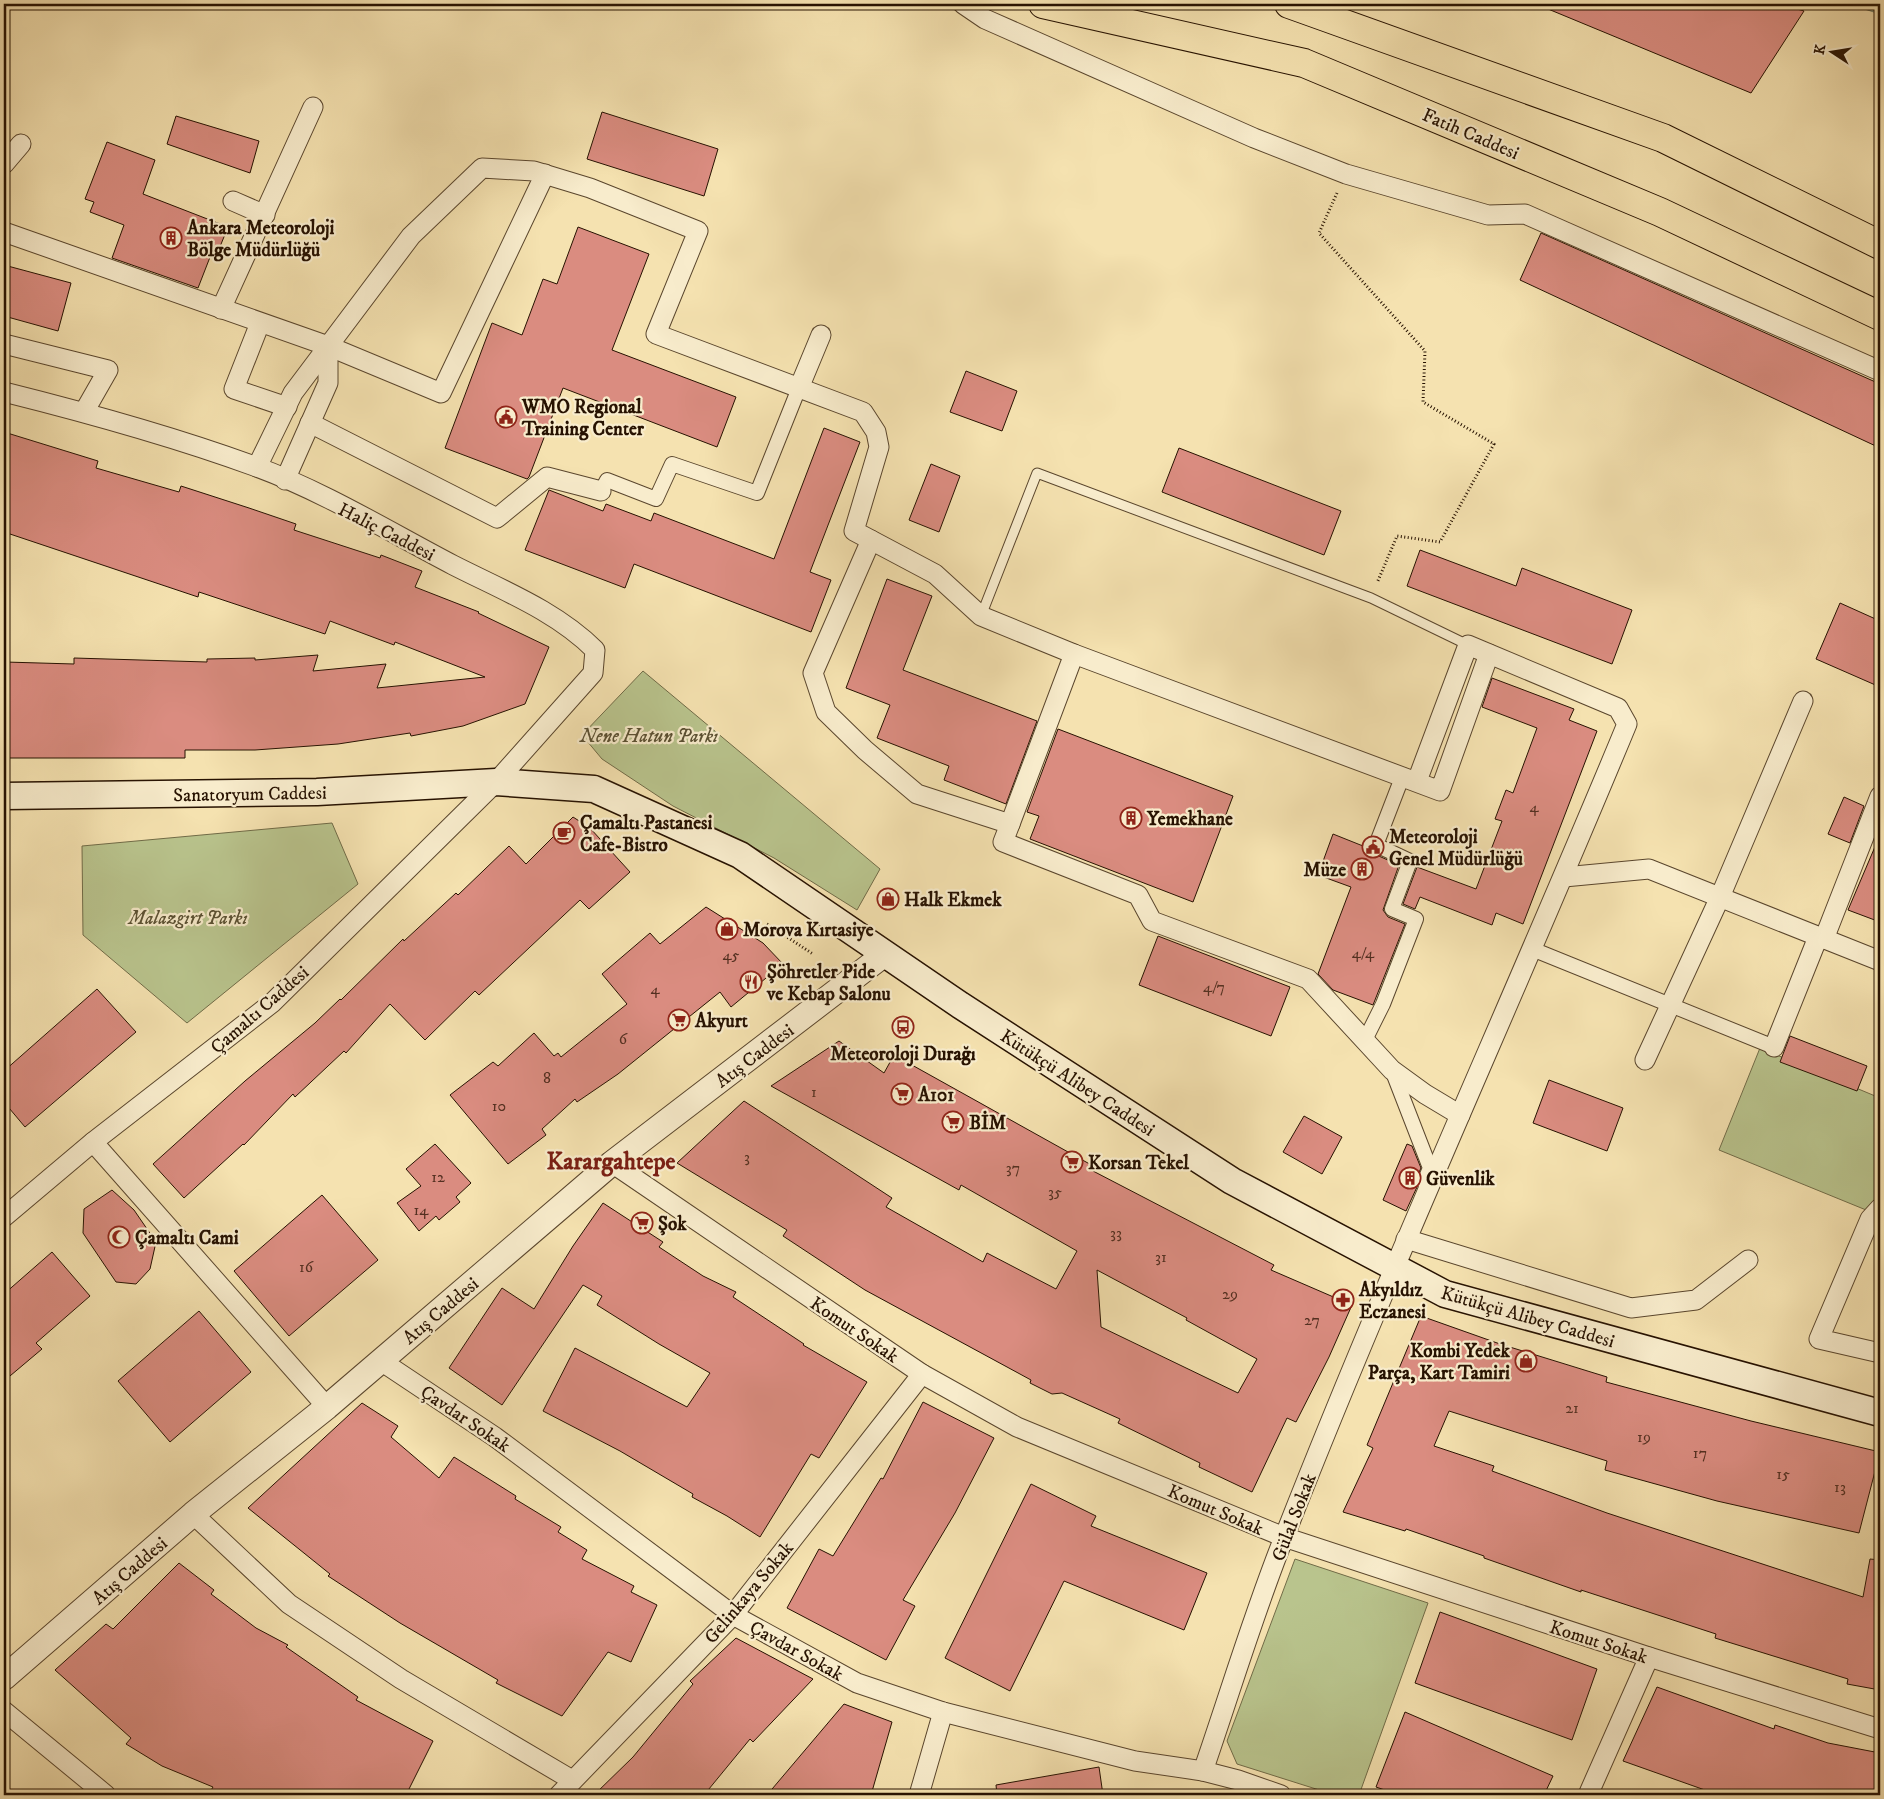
<svg xmlns="http://www.w3.org/2000/svg" width="1884" height="1799" font-family="'IM FELL DW Pica',serif">
<style>
.green{fill:#b9c48d;stroke:#706b47}
.water{fill:url(#water-waves);stroke:#6e7a64}
.building{fill:#da8c80;stroke:#271201;fill-rule:evenodd}
.lines{fill:none;stroke-linecap:round;stroke-linejoin:round}
.service-casing{stroke:#5a462d;stroke-width:11}
.pedestrian-casing{stroke:#5a462d;stroke-width:16}
.minor-casing{stroke:#5a462d;stroke-width:21}
.tertiary-casing{stroke:#5a462d;stroke-width:26}
.secondary-casing{stroke:#271201;stroke-width:29}
.primary-casing{stroke:#271201;stroke-width:30}
.path{stroke:#271201;stroke-width:3;stroke-dasharray:1 2.5;stroke-linecap:butt}
.service{stroke:#f8eccc;stroke-width:9}
.pedestrian{stroke:#f8eccc;stroke-width:14}
.minor{stroke:#f8eccc;stroke-width:19}
.tertiary{stroke:#f8eccc;stroke-width:24}
.secondary{stroke:#f8eccc;stroke-width:26}
.primary{stroke:#f5e2b0;stroke-width:28}
.labels{text-anchor:middle;stroke-width:4.5;stroke-linejoin:round;paint-order:stroke}
.number-label{font-size:16px;fill:#543021}
.street-label{font-size:19px;fill:#271201;stroke:#f8eccc}
.poi-label{font-size:19px;font-weight:bold;fill:#271201;stroke:#f8eccc;text-anchor:start}
.park-label{font-size:19px;font-style:italic;fill:#5a5032;stroke:#f8eccc}
.district-label{font-size:24px;font-weight:bold;fill:#7a1f14;stroke:#f8eccc}
</style>
<defs>
<pattern id="water-waves" width="16" height="10" patternUnits="userSpaceOnUse" patternTransform="scale(1.25)"><rect width="16" height="10" fill="#9dbfa6"/><path d="M0 5q4-4 8 0t8 0" fill="none" stroke="#87a38d"/></pattern>
</defs>
<rect width="100%" height="100%" fill="#f5e2b0"/>
<filter id="stains"><feTurbulence type="fractalNoise" baseFrequency=".004" numOctaves="4"/><feColorMatrix values="0 0 0 0 .2 0 0 0 0 .09 0 0 0 0 .02 0 0 0 .5 -.17"/></filter>
<radialGradient id="worn" r=".72"><stop offset=".6" stop-color="#630" stop-opacity="0"/><stop offset="1" stop-color="#630" stop-opacity=".3"/></radialGradient>
<!-- green -->
<g class="green">
<polygon points="643,671 880,869 857,910 774,858 673,806 602,759 582,735"/>
<polygon points="332,823 358,884 187,1023 83,935 82,846"/>
<polygon points="1760,1048 1880,1098 1880,1190 1871,1212 1719,1150"/>
<polygon points="1295,1559 1428,1603 1359,1795 1335,1795 1237,1764 1227,1741"/>
</g>
<!-- water -->
<polygon class="water" points="1849,4 1880,4 1880,14"/>
<!-- building -->
<g class="building">
<polygon points="1536,4 1780,4 1804,11 1751,93"/>
<polygon points="602,112 718,149 704,196 587,159"/>
<polygon points="176,116 259,141 250,173 167,144"/>
<polygon points="107,142 155,160 143,194 228,227 217,254 212,252 198,288 112,258 124,225 90,212 94,202 85,199"/>
<polygon points="578,227 649,254 612,350 736,397 717,447 563,388 529,477 527,479 445,448 492,323 522,335 543,279 557,284"/>
<polygon points="1541,233 1880,384 1880,448 1520,280"/>
<polygon points="4,265 71,283 58,331 4,316"/>
<polygon points="966,371 1017,391 1002,431 950,412"/>
<polygon points="824,428 860,442 810,572 831,580 811,632 634,564 625,588 525,550 549,490 603,511 606,504 651,521 654,513 774,559"/>
<polygon points="4,432 98,461 96,468 179,492 181,486 249,508 296,524 294,530 380,558 381,555 422,571 415,587 479,612 478,613 549,647 525,704 463,726 411,736 410,733 338,744 255,750 185,750 185,758 4,758 5,662 74,664 74,658 207,662 207,659 255,658 255,660 318,655 313,671 386,664 377,688 485,677 395,642 394,645 330,621 325,634 199,592 198,597 4,532"/>
<polygon points="1179,448 1341,511 1324,555 1162,492"/>
<polygon points="931,464 960,476 939,532 909,520"/>
<polygon points="1420,550 1516,586 1522,568 1632,610 1612,664 1407,586"/>
<polygon points="887,579 932,596 903,670 1037,721 1006,804 944,780 949,766 877,738 890,705 846,688"/>
<polygon points="1840,603 1880,621 1880,687 1816,659"/>
<polygon points="1492,678 1574,709 1569,720 1597,731 1523,924 1496,913 1492,925 1420,897 1415,909 1403,904 1417,867 1476,889 1502,821 1495,819 1506,790 1513,793 1537,728 1482,707"/>
<polygon points="1058,729 1233,796 1193,902 1030,839 1039,816 1027,812"/>
<polygon points="1844,797 1864,806 1850,843 1828,834"/>
<polygon points="573,817 590,828 630,872 589,909 580,900 479,995 475,991 425,1040 390,1004 346,1053 344,1051 295,1097 293,1094 244,1145 243,1144 184,1198 153,1164 245,1081 315,1023 340,999 341,1000 403,939 404,941 456,893 458,895 509,846 526,864"/>
<polygon points="1333,834 1368,848 1372,853 1399,865 1383,910 1388,917 1405,924 1373,1005 1333,990 1318,974 1351,887 1318,875"/>
<polygon points="1880,835 1880,922 1848,910"/>
<polygon points="706,907 763,943 783,964 731,1007 720,992 618,1074 577,1102 575,1099 542,1129 546,1135 508,1164 450,1095 493,1062 498,1066 534,1033 554,1056 558,1053 561,1057 627,1004 602,974 650,933 660,944"/>
<polygon points="1158,936 1290,987 1271,1036 1139,985"/>
<polygon points="97,989 136,1032 25,1127 4,1102 4,1071"/>
<polygon points="1790,1036 1867,1066 1857,1091 1780,1062"/>
<path d="M 839,1041 L 884,1073 L 894,1055 L 1095,1167 L 1093,1171 L 1274,1265 L 1271,1270 L 1352,1305 L 1329,1357 L 1296,1422 L 1287,1418 L 1252,1492 L 1199,1467 L 1200,1463 L 1118,1423 L 1120,1419 L 1062,1393 L 1052,1394 L 1030,1383 L 1031,1380 L 865,1290 L 783,1236 L 787,1230 L 677,1163 L 744,1101 L 892,1198 L 886,1207 L 983,1262 L 987,1253 L 1056,1289 L 1077,1251 L 961,1185 L 959,1190 L 771,1086 ZM 1097,1270 L 1187,1318 L 1186,1320 L 1257,1359 L 1238,1393 L 1101,1327 Z"/>
<polygon points="1549,1080 1623,1108 1607,1151 1533,1123"/>
<polygon points="1304,1116 1342,1137 1322,1174 1283,1152"/>
<polygon points="435,1144 471,1183 456,1197 460,1202 439,1220 436,1216 419,1231 397,1203 421,1186 406,1169"/>
<polygon points="1407,1144 1412,1146 1421,1168 1416,1179 1417,1187 1406,1211 1383,1200"/>
<polygon points="112,1190 134,1210 156,1242 150,1269 136,1284 116,1282 83,1233 84,1209"/>
<polygon points="322,1195 378,1260 289,1336 234,1271"/>
<polygon points="603,1203 663,1242 659,1247 703,1276 736,1292 733,1297 804,1344 803,1345 867,1382 819,1458 811,1454 760,1537 727,1516 692,1497 693,1494 620,1451 543,1411 575,1348 687,1407 710,1373 659,1344 597,1305 602,1296 583,1285 502,1405 449,1368 502,1288 534,1309 573,1246"/>
<polygon points="52,1252 90,1296 36,1343 42,1349 4,1381 4,1294"/>
<polygon points="199,1311 251,1372 170,1442 118,1381"/>
<polygon points="1421,1316 1500,1344 1607,1377 1606,1382 1751,1421 1880,1452 1859,1533 1717,1501 1605,1470 1607,1461 1449,1411 1434,1446 1494,1466 1492,1471 1607,1513 1863,1597 1870,1559 1880,1560 1880,1690 1847,1684 1848,1679 1715,1638 1716,1634 1581,1590 1581,1592 1484,1558 1484,1556 1406,1529 1405,1531 1343,1512 1373,1448 1367,1445"/>
<polygon points="923,1402 994,1438 955,1513 903,1600 915,1606 886,1660 787,1608 819,1549 833,1556 881,1478 883,1479"/>
<polygon points="362,1403 398,1426 391,1437 439,1478 454,1457 516,1496 515,1499 561,1527 558,1532 587,1550 582,1559 634,1586 631,1592 657,1605 631,1662 608,1652 562,1716 496,1683 498,1680 400,1623 328,1576 330,1574 248,1508"/>
<polygon points="1031,1484 1096,1516 1091,1526 1207,1573 1184,1630 1064,1581 1010,1691 945,1658"/>
<polygon points="179,1563 214,1590 211,1594 256,1628 288,1645 286,1647 358,1697 356,1700 433,1741 406,1795 208,1795 213,1787 162,1766 126,1744 131,1738 55,1670 106,1624 113,1629"/>
<polygon points="1440,1612 1597,1669 1572,1740 1415,1683"/>
<polygon points="736,1638 813,1679 753,1742 750,1739 704,1795 594,1795 633,1757 693,1684 690,1681"/>
<polygon points="1657,1687 1774,1729 1775,1725 1828,1743 1880,1753 1880,1795 1719,1795 1623,1761"/>
<polygon points="844,1704 892,1722 871,1795 767,1795"/>
<polygon points="1405,1712 1553,1776 1544,1795 1399,1795 1376,1787"/>
<polygon points="1099,1767 1103,1795 997,1795 996,1785"/>
</g>
<g class="lines">
<!-- service casing -->
<g class="service-casing">
<polyline id="service" points="981,616 1037,473 1371,598 1468,645"/>
</g>
<!-- pedestrian casing -->
<g class="pedestrian-casing">
<g id="pedestrian">
<polyline points="601,491 607,480 656,499 672,464 757,493 799,388"/>
<polyline points="1532,949 1774,1047"/>
<polyline points="1365,1040 1383,1004 1416,919 1392,909 1410,861 1376,845 1403,775"/>
<polyline points="1392,1070 1430,1168 1424,1182"/>
</g>
</g>
<!-- minor casing -->
<g class="minor-casing">
<g id="minor">
<polyline points="963,4 985,19 1254,138 1346,174 1488,215 1525,214 1880,371"/>
<polyline points="4,164 21,144"/>
<polyline points="233,201 265,215"/>
<polyline points="4,232 328,346 441,393 545,174"/>
<polyline points="221,309 313,107"/>
<polyline points="260,323 234,389 287,407"/>
<polyline points="8,345 108,370 84,412"/>
<polyline points="799,388 821,335"/>
<path d="M 4,392 C 88,413 172,436 254,466 C 323,491 388,531 453,565 C 502,590 556,611 595,650 L 593,673 L 496,782 L 272,1003 L 93,1142 L 4,1217"/>
<polyline points="310,423 497,518 547,477 601,491"/>
<polyline points="257,467 293,393 411,236 482,168 534,171 590,188 698,231 656,334 863,412 876,432 879,447 854,531 935,574 981,616 1074,654 1440,791 1489,654"/>
<polyline points="285,480 328,383 328,346"/>
<polyline points="871,540 813,673 826,712 865,750 917,794 1010,824 1003,842 1138,895 1152,921 1308,979 1392,1070 1425,1094 1460,1115"/>
<polyline points="1010,824 1074,654"/>
<polyline points="1564,877 1649,869 1880,961"/>
<polyline points="1824,939 1880,796"/>
<polyline points="1774,1047 1818,937"/>
<polyline points="1645,1060 1720,897 1803,701"/>
<polyline points="93,1142 327,1407"/>
<polyline points="612,1163 922,1374 1017,1427 1284,1537 1649,1657 1880,1729"/>
<polyline points="1880,1208 1870,1219 1819,1339 1880,1353"/>
<polyline points="1406,1239 1631,1308 1696,1300 1748,1260"/>
<polyline points="381,1361 495,1437 733,1615 857,1683 943,1712 1135,1761 1203,1771 1238,1780 1281,1795"/>
<polyline points="193,1514 289,1604 401,1679 572,1780"/>
<polyline points="4,1711 106,1795"/>
<path d="M 1203,1771 C 1230,1693 1254,1612 1285,1535 C 1392,1262 1515,995 1627,724 L 1618,708 L 1468,645 L 1417,781"/>
<polyline points="559,1795 733,1615 922,1374"/>
<polyline points="919,1795 943,1712"/>
<polyline points="1588,1795 1649,1657"/>
</g>
</g>
<!-- tertiary casing -->
<g class="tertiary-casing">
<polyline id="tertiary" points="4,1678 193,1514 327,1407 612,1163 885,954"/>
</g>
<!-- secondary casing -->
<g class="secondary-casing">
<polyline id="secondary" points="4,796 317,792 496,782 594,789 740,855 960,1005 1232,1181 1445,1294 1880,1413"/>
</g>
<!-- primary casing -->
<g class="primary-casing">
<g id="primary">
<polyline points="1043,4 1304,63 1660,212 1880,316"/>
<polyline points="1289,4 1663,138 1880,245"/>
</g>
</g>
<!-- path -->
<g class="path">
<polyline points="1337,193 1319,233 1425,351 1423,402 1494,444 1440,542 1397,536 1377,583"/>
<polyline points="767,924 813,954"/>
</g>
<!-- service -->
<use href="#service" class="service"/>
<!-- pedestrian -->
<use href="#pedestrian" class="pedestrian"/>
<!-- minor -->
<use href="#minor" class="minor"/>
<!-- tertiary -->
<use href="#tertiary" class="tertiary"/>
<!-- secondary -->
<use href="#secondary" class="secondary"/>
<!-- primary -->
<use href="#primary" class="primary"/>
</g>
<!-- icons -->
<defs>
<g id="building-ring" transform="scale(1.125)"><circle r="9.5" fill="#f8eccc" stroke="#8f2418" stroke-width="1.5"/><path d="M-4-6H4V6H1V3H-1V6H-4ZM-2.5-4.3h1.7v1.8h-1.7ZM.8-4.3h1.7v1.8H.8ZM-2.5-1h1.7V.8h-1.7ZM.8-1h1.7V.8H.8Z" fill="#8f2418"/></g>
<g id="civic-ring" transform="scale(1.125)"><circle r="9.5" fill="#f8eccc" stroke="#8f2418" stroke-width="1.5"/><path d="M-.6-6.5H3V-4.5H.6V-3L4-1V1h2V6H-6V1h2V-1L-.6-3ZM-1.2 2.5V6h2.4V2.5Z" fill="#8f2418"/></g>
<g id="cafe-ring" transform="scale(1.125)"><circle r="9.5" fill="#f8eccc" stroke="#8f2418" stroke-width="1.5"/><path d="M-5.5-4.5H6V0H3Q3 3.5 0 3.5H-2.5Q-5.5 3.5-5.5 0ZM3-3.2v2h1.7v-2ZM-6 4.5H4V6H-6Z" fill="#8f2418"/></g>
<g id="shop-ring" transform="scale(1.125)"><circle r="9.5" fill="#f8eccc" stroke="#8f2418" stroke-width="1.5"/><path d="M-5-2.5h2.3a2.7 3.5 0 0 1 5.4 0H5L5.5 6h-11ZM-1.5-2.5h3a1.5 2.3 0 0 0-3 0Z" fill="#8f2418"/></g>
<g id="restaurant-ring" transform="scale(1.125)"><circle r="9.5" fill="#f8eccc" stroke="#8f2418" stroke-width="1.5"/><path d="M-5-6h1v4h1v-4h1v4h1v-4h1v5L-1.5 .5V6h-2V.5L-5-1ZM5-6V6H3V1.5H1.5Q1.5-4 5-6Z" fill="#8f2418"/></g>
<g id="supermarket-ring" transform="scale(1.125)"><circle r="9.5" fill="#f8eccc" stroke="#8f2418" stroke-width="1.5"/><path d="M-6-5.5h2.5l.6 2H6L4.5 2H-2.5L-4.4-4H-6ZM-1.5 3.2a1.3 1.3 0 1 0 .1 0ZM3 3.2a1.3 1.3 0 1 0 .1 0Z" fill="#8f2418"/></g>
<g id="bus-ring" transform="scale(1.125)"><circle r="9.5" fill="#f8eccc" stroke="#8f2418" stroke-width="1.5"/><path d="M-5-6H5V4H4V6H2V4H-2V6H-4V4H-5ZM-3.5-4V0h7V-4ZM-3.5 1.2v1.5H-2V1.2ZM2 1.2v1.5H3.5V1.2Z" fill="#8f2418"/></g>
<g id="mosque-ring" transform="scale(1.125)"><circle r="9.5" fill="#f8eccc" stroke="#8f2418" stroke-width="1.5"/><path d="M3.5-4.9A6 6 0 1 0 3.5 4.9A5 5 0 1 1 3.5-4.9Z" fill="#8f2418"/></g>
<g id="pharmacy-ring" transform="scale(1.125)"><circle r="9.5" fill="#f8eccc" stroke="#8f2418" stroke-width="1.5"/><path d="M-2-6h4v4h4v4h-4v4h-4v-4h-4v-4h4Z" fill="#8f2418"/></g>
</defs>
<g fill-rule="evenodd">
<use href="#building-ring" x="171" y="238"/>
<use href="#civic-ring" x="506" y="417"/>
<use href="#building-ring" x="1131" y="818"/>
<use href="#cafe-ring" x="564" y="833"/>
<use href="#civic-ring" x="1373" y="847"/>
<use href="#building-ring" x="1362" y="869"/>
<use href="#shop-ring" x="888" y="899"/>
<use href="#shop-ring" x="727" y="929"/>
<use href="#restaurant-ring" x="751" y="982"/>
<use href="#supermarket-ring" x="679" y="1020"/>
<use href="#bus-ring" x="903" y="1027"/>
<use href="#supermarket-ring" x="902" y="1094"/>
<use href="#supermarket-ring" x="953" y="1122"/>
<use href="#supermarket-ring" x="1072" y="1162"/>
<use href="#building-ring" x="1410" y="1178"/>
<use href="#supermarket-ring" x="642" y="1223"/>
<use href="#mosque-ring" x="119" y="1237"/>
<use href="#pharmacy-ring" x="1343" y="1300"/>
<use href="#shop-ring" x="1526" y="1361"/>
</g>
<g class="labels">
<!-- number labels -->
<g class="number-label">
<text x="1534" y="812">4</text>
<text x="1363" y="958">4/4</text>
<text x="731" y="960">45</text>
<text x="1214" y="992">4/7</text>
<text x="655" y="994">4</text>
<text x="623" y="1044">6</text>
<text x="547" y="1083">8</text>
<text x="814" y="1097">1</text>
<text x="499" y="1111">10</text>
<text x="747" y="1162">3</text>
<text x="1013" y="1173">37</text>
<text x="438" y="1182">12</text>
<text x="1055" y="1197">35</text>
<text x="421" y="1215">14</text>
<text x="1116" y="1238">33</text>
<text x="1161" y="1262">31</text>
<text x="306" y="1272">16</text>
<text x="1230" y="1299">29</text>
<text x="1312" y="1325">27</text>
<text x="1572" y="1413">21</text>
<text x="1644" y="1442">19</text>
<text x="1700" y="1458">17</text>
<text x="1783" y="1479">15</text>
<text x="1840" y="1492">13</text>
</g>
<!-- street labels -->
<g class="street-label">
<text transform="translate(1471 133) rotate(23)" y="7">Fatih Caddesi</text>
<text transform="translate(387 531) rotate(27)" y="7">Haliç Caddesi</text>
<text transform="translate(250 793) rotate(-1)" y="7">Sanatoryum Caddesi</text>
<text transform="translate(259 1009) rotate(-41)" y="7">Çamaltı Caddesi</text>
<text transform="translate(754 1055) rotate(-37)" y="7">Atış Caddesi</text>
<text transform="translate(1078 1082) rotate(33)" y="7">Kütükçü Alibey Caddesi</text>
<text transform="translate(440 1310) rotate(-40)" y="7">Atış Caddesi</text>
<text transform="translate(1528 1316) rotate(16)" y="7">Kütükçü Alibey Caddesi</text>
<text transform="translate(855 1329) rotate(34)" y="7">Komut Sokak</text>
<text transform="translate(466 1418) rotate(34)" y="7">Çavdar Sokak</text>
<text transform="translate(1216 1509) rotate(23)" y="7">Komut Sokak</text>
<text transform="translate(1293 1517) rotate(-69)" y="7">Gülal Sokak</text>
<text transform="translate(129 1570) rotate(-41)" y="7">Atış Caddesi</text>
<text transform="translate(748 1592) rotate(-50)" y="7">Gelinkaya Sokak</text>
<text transform="translate(1599 1641) rotate(18)" y="7">Komut Sokak</text>
<text transform="translate(797 1650) rotate(29)" y="7">Çavdar Sokak</text>
</g>
<!-- poi labels -->
<g class="poi-label">
<text x="187" y="234">Ankara Meteoroloji<tspan x="187" dy="22">Bölge Müdürlüğü</tspan></text>
<text x="522" y="413">WMO Regional<tspan x="522" dy="22">Training Center</tspan></text>
<text x="1147" y="825">Yemekhane</text>
<text x="580" y="829">Çamaltı Pastanesi<tspan x="580" dy="22">Cafe-Bistro</tspan></text>
<text x="1389" y="843">Meteoroloji<tspan x="1389" dy="22">Genel Müdürlüğü</tspan></text>
<text x="1346" y="876" text-anchor="end">Müze</text>
<text x="904" y="906">Halk Ekmek</text>
<text x="743" y="936">Morova Kırtasiye</text>
<text x="767" y="978">Şöhretler Pide<tspan x="767" dy="22">ve Kebap Salonu</tspan></text>
<text x="695" y="1027">Akyurt</text>
<text x="903" y="1060" text-anchor="middle">Meteoroloji Durağı</text>
<text x="918" y="1101">A101</text>
<text x="969" y="1129">BİM</text>
<text x="1088" y="1169">Korsan Tekel</text>
<text x="1426" y="1185">Güvenlik</text>
<text x="658" y="1230">Şok</text>
<text x="135" y="1244">Çamaltı Cami</text>
<text x="1359" y="1296">Akyıldız<tspan x="1359" dy="22">Eczanesi</tspan></text>
<text x="1510" y="1357" text-anchor="end">Kombi Yedek<tspan x="1510" dy="22">Parça, Kart Tamiri</tspan></text>
</g>
<!-- park labels -->
<g class="park-label">
<text x="649" y="742">Nene Hatun Parkı</text>
<text x="188" y="924">Malazgirt Parkı</text>
</g>
<!-- district labels -->
<g class="district-label">
<text x="611" y="1169">Karargahtepe</text>
</g>
</g>
<!-- margin -->
<rect width="1884" height="1799" fill="none" stroke="#f5e2b0" stroke-width="20"/>
<rect x="5" y="5" width="1874" height="1789" fill="none" stroke="#271201" stroke-width="2.5"/>
<rect x="10" y="10" width="1864" height="1779" fill="none" stroke="#271201"/>
<!-- north arrow -->
<g transform="translate(1832 52) rotate(282)" stroke="#f8eccc" stroke-width="4" paint-order="stroke">
<path d="M0-4L9 19L0 12L-9 19Z" fill="#271201"/>
<text y="-8" font-size="14" font-weight="bold" text-anchor="middle" fill="#271201">K</text>
</g>
<rect width="100%" height="100%" filter="url(#stains)"/>
<rect width="100%" height="100%" fill="url(#worn)"/>
</svg>
